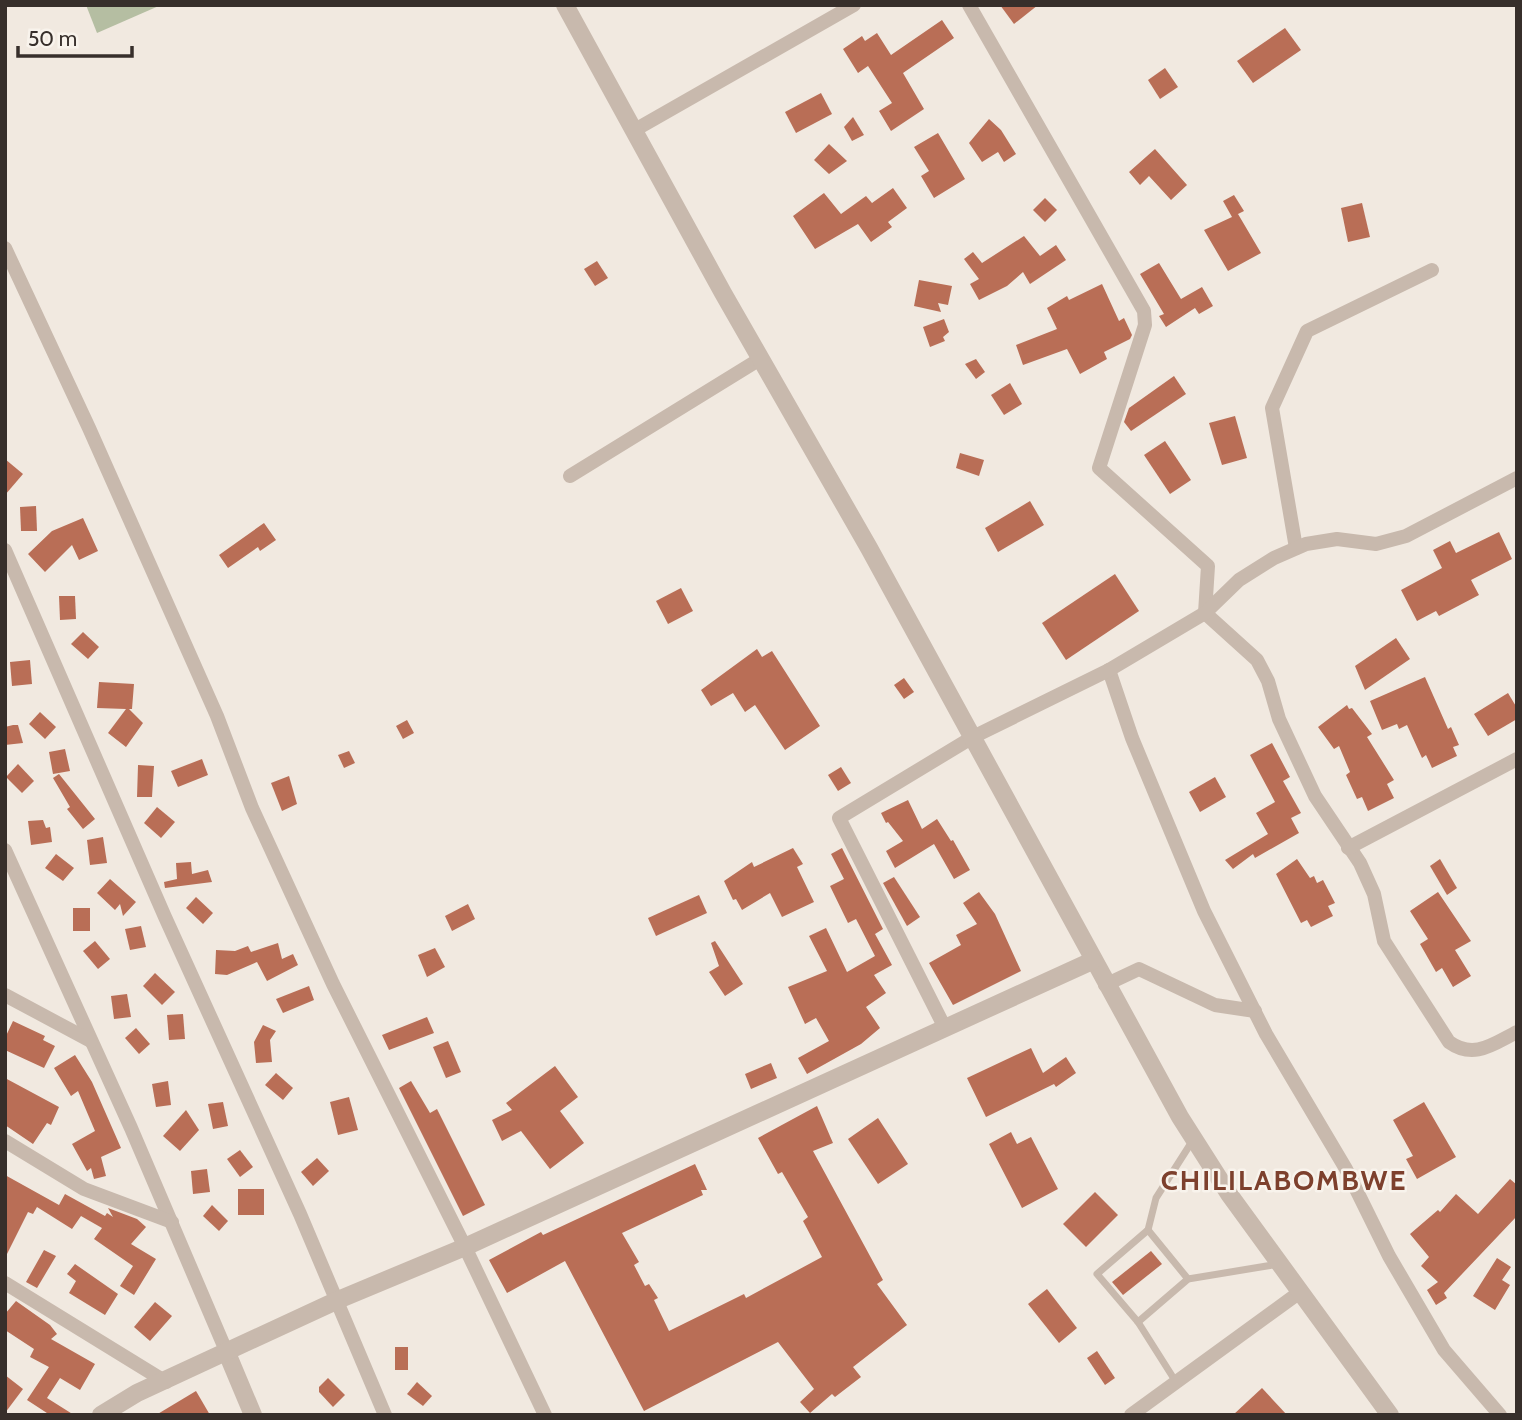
<svg xmlns="http://www.w3.org/2000/svg" width="1522" height="1420" font-family="Cabin,sans-serif">
<style>
.green{fill:#b5bea2}
.building{fill:#b96e56}
.lines{fill:none;stroke-linecap:round;stroke-linejoin:round}
.service{stroke:#c8b9ad;stroke-width:7}
.minor{stroke:#c8b9ad;stroke-width:14}
.tertiary{stroke:#c8b9ad;stroke-width:18}
.labels{text-anchor:middle;stroke-width:5;stroke-linejoin:round;paint-order:stroke}
.district-label{font-size:28px;font-weight:bold;letter-spacing:2px;fill:#7d402d;stroke:#f8f3ec}
</style>
<rect width="100%" height="100%" fill="#f1e9e0"/>
<!-- green -->
<polygon class="green" points="86,5 161,5 97,33"/>
<!-- building -->
<g class="building">
<polygon points="1000,5 1038,5 1014,24"/>
<polygon points="942,20 954,38 903,73 924,109 891,131 879,111 892,103 868,66 858,73 843,49 862,36 865,41 877,33 891,55"/>
<polygon points="1285,28 1301,50 1253,83 1237,61"/>
<polygon points="1165,68 1178,87 1160,99 1148,80"/>
<polygon points="821,93 832,114 796,133 785,112"/>
<polygon points="853,117 864,135 852,141 844,127"/>
<polygon points="989,119 1001,130 1016,154 1004,162 998,152 982,162 969,143"/>
<polygon points="938,133 965,179 934,198 921,176 929,171 914,147"/>
<polygon points="829,144 847,161 829,174 814,160"/>
<polygon points="1155,149 1187,185 1171,200 1149,176 1140,185 1129,172"/>
<polygon points="893,188 907,208 888,222 892,227 871,242 858,224 815,249 793,216 824,193 841,214 866,196 872,203"/>
<polygon points="1234,195 1244,211 1232,217 1238,214 1261,253 1228,271 1204,230 1232,217 1223,201"/>
<polygon points="1045,198 1057,210 1045,222 1033,210"/>
<polygon points="1362,203 1370,237 1348,242 1341,208"/>
<polygon points="1024,236 1040,256 1056,245 1066,260 1030,284 1023,272 1007,286 979,300 970,284 979,279 964,259 973,252 982,263"/>
<polygon points="597,261 608,278 595,286 584,269"/>
<polygon points="1159,263 1181,299 1202,287 1213,306 1199,314 1195,308 1166,327 1159,316 1164,314 1140,274"/>
<polygon points="919,280 952,286 948,305 938,303 941,312 914,306"/>
<polygon points="1102,284 1119,321 1124,318 1132,335 1130,339 1104,352 1107,359 1080,374 1067,349 1023,365 1016,345 1057,329 1047,308 1067,296 1069,300"/>
<polygon points="944,319 949,332 943,337 945,341 930,347 923,327"/>
<polygon points="976,359 985,372 976,379 965,364"/>
<polygon points="1174,376 1186,394 1131,431 1124,422 1129,408"/>
<polygon points="1010,383 1022,404 1004,415 991,395"/>
<polygon points="1235,416 1247,458 1222,465 1209,423"/>
<polygon points="1165,441 1191,480 1170,494 1144,455"/>
<polygon points="960,453 984,460 979,476 956,468"/>
<polygon points="5,459 23,474 5,495"/>
<polygon points="1030,501 1044,525 998,552 985,528"/>
<polygon points="36,506 37,531 21,531 20,507"/>
<polygon points="83,518 98,551 79,560 72,545 45,572 28,554 52,531"/>
<polygon points="264,523 276,540 260,551 258,547 228,568 219,555"/>
<polygon points="1499,532 1512,559 1471,580 1479,595 1439,616 1436,611 1417,621 1401,590 1442,568 1433,550 1450,541 1456,553"/>
<polygon points="1115,574 1139,611 1066,660 1042,623"/>
<polygon points="681,588 693,611 668,624 656,601"/>
<polygon points="59,596 75,596 76,619 60,620"/>
<polygon points="83,632 99,647 88,659 71,644"/>
<polygon points="1396,638 1410,659 1365,690 1355,666"/>
<polygon points="757,649 762,657 772,651 820,726 785,750 755,705 745,712 733,693 711,706 701,690"/>
<polygon points="30,660 32,684 12,686 10,662"/>
<polygon points="1425,677 1448,729 1451,727 1459,745 1453,747 1457,756 1432,768 1426,755 1422,758 1407,725 1399,729 1397,724 1382,730 1370,701"/>
<polygon points="904,678 914,692 904,699 894,685"/>
<polygon points="99,682 134,684 132,709 129,709 143,723 126,747 108,733 126,709 97,708"/>
<polygon points="1508,693 1517,708 1517,719 1488,736 1474,714"/>
<polygon points="1347,705 1349,709 1352,708 1372,734 1367,737 1394,780 1387,784 1394,798 1368,811 1362,797 1357,799 1346,775 1350,772 1339,746 1334,749 1318,727"/>
<polygon points="40,712 56,727 45,739 29,724"/>
<polygon points="407,720 414,733 403,739 396,726"/>
<polygon points="13,725 18,725 23,743 5,745 5,727"/>
<polygon points="1272,743 1290,777 1283,781 1301,813 1291,818 1299,833 1255,858 1253,854 1233,869 1225,860 1268,834 1256,813 1275,802 1250,755"/>
<polygon points="65,749 70,771 53,774 49,752"/>
<polygon points="349,751 355,763 344,768 338,755"/>
<polygon points="202,759 208,775 178,787 171,771"/>
<polygon points="18,764 34,781 22,793 6,777"/>
<polygon points="138,765 154,766 152,797 137,797"/>
<polygon points="841,767 851,783 838,791 828,775"/>
<polygon points="59,774 95,819 83,829 67,809 70,807 53,778"/>
<polygon points="289,776 297,804 282,811 271,783"/>
<polygon points="1215,777 1226,797 1200,812 1189,792"/>
<polygon points="908,800 922,829 937,819 951,841 953,840 970,870 954,879 934,844 895,868 886,851 903,841 888,822 886,823 881,813"/>
<polygon points="157,807 175,822 161,838 144,823"/>
<polygon points="43,820 46,828 50,827 52,842 31,845 28,821"/>
<polygon points="103,837 107,863 90,865 87,840"/>
<polygon points="793,848 803,864 797,867 814,902 782,917 770,893 742,910 736,899 733,900 724,881 752,862 754,867"/>
<polygon points="842,848 883,929 875,934 892,965 874,975 886,993 866,1007 880,1028 861,1044 807,1074 798,1058 829,1041 816,1018 805,1024 788,987 827,971 809,936 826,928 847,972 875,956 856,919 848,923 830,886 844,879 831,854"/>
<polygon points="56,854 74,868 63,881 45,868"/>
<polygon points="1297,859 1310,878 1314,876 1317,883 1323,880 1335,903 1328,906 1333,916 1311,927 1307,920 1301,923 1276,874"/>
<polygon points="1440,859 1457,888 1447,895 1430,866"/>
<polygon points="191,862 192,874 208,870 212,882 165,888 164,882 177,879 176,863"/>
<polygon points="894,877 920,917 907,926 883,883"/>
<polygon points="110,879 136,902 123,916 120,904 115,910 97,893"/>
<polygon points="979,892 995,914 1021,971 953,1005 929,963 961,945 956,935 977,924 963,903"/>
<polygon points="1438,892 1471,941 1455,950 1471,976 1453,987 1442,968 1436,972 1420,944 1428,939 1410,911"/>
<polygon points="699,895 707,913 656,936 648,918"/>
<polygon points="196,897 213,913 203,924 186,908"/>
<polygon points="468,904 475,919 452,931 445,916"/>
<rect x="73" y="908" width="17" height="23"/>
<polygon points="141,926 146,947 130,950 125,929"/>
<polygon points="95,941 110,959 98,969 83,951"/>
<polygon points="715,941 743,984 725,996 709,972 719,966 711,943"/>
<polygon points="278,943 282,959 293,954 298,965 267,981 257,962 227,975 215,974 216,950 235,951 248,946 251,952"/>
<polygon points="435,948 445,967 427,977 418,955"/>
<polygon points="155,973 175,992 162,1005 143,986"/>
<polygon points="309,986 314,1000 283,1013 276,999"/>
<polygon points="127,994 131,1017 114,1019 111,996"/>
<polygon points="183,1014 185,1039 169,1040 167,1015"/>
<polygon points="427,1017 434,1033 389,1050 382,1035"/>
<polygon points="13,1021 45,1036 43,1040 55,1046 44,1068 5,1050 5,1038"/>
<polygon points="263,1025 276,1031 270,1040 272,1062 256,1063 254,1042"/>
<polygon points="136,1028 150,1044 139,1054 125,1038"/>
<polygon points="448,1041 461,1072 446,1078 433,1047"/>
<polygon points="1031,1048 1043,1073 1066,1057 1076,1073 1056,1087 1054,1084 986,1117 967,1078"/>
<polygon points="75,1055 92,1082 121,1148 101,1157 106,1176 94,1179 91,1168 87,1171 72,1144 95,1131 78,1091 71,1096 54,1068"/>
<polygon points="771,1063 777,1078 751,1089 745,1074"/>
<polygon points="555,1066 578,1097 560,1111 584,1143 550,1169 521,1131 502,1141 492,1120 512,1110 506,1103"/>
<polygon points="276,1073 293,1088 283,1100 265,1085"/>
<polygon points="5,1078 59,1107 51,1125 47,1123 33,1144 5,1125"/>
<polygon points="168,1081 171,1105 156,1107 152,1084"/>
<polygon points="411,1081 430,1113 437,1109 485,1205 463,1216 399,1088"/>
<polygon points="349,1097 358,1130 338,1135 330,1102"/>
<polygon points="223,1102 228,1126 213,1129 208,1104"/>
<polygon points="1424,1102 1456,1157 1417,1179 1406,1159 1413,1156 1393,1120"/>
<polygon points="817,1106 833,1143 813,1151 883,1280 877,1284 907,1325 853,1367 861,1377 835,1397 832,1394 810,1413 800,1402 814,1389 778,1342 644,1411 565,1261 507,1293 489,1260 541,1232 543,1235 695,1164 707,1190 701,1190 703,1195 622,1233 639,1262 634,1265 645,1286 649,1284 658,1298 654,1300 669,1331 744,1294 746,1298 822,1257 803,1221 808,1217 782,1172 778,1174 758,1138"/>
<polygon points="186,1110 199,1130 180,1151 163,1136"/>
<polygon points="878,1118 908,1164 878,1184 848,1139"/>
<polygon points="1011,1132 1017,1144 1031,1137 1058,1189 1022,1208 989,1144"/>
<polygon points="240,1150 253,1167 240,1177 227,1159"/>
<polygon points="317,1158 329,1171 313,1186 301,1172"/>
<polygon points="207,1169 210,1192 193,1194 191,1171"/>
<polygon points="5,1175 59,1205 65,1194 105,1216 107,1213 113,1217 108,1208 137,1219 146,1227 131,1244 156,1259 134,1295 120,1286 133,1266 94,1239 102,1228 81,1216 72,1229 37,1207 33,1214 28,1212 5,1258"/>
<polygon points="1510,1179 1517,1185 1517,1216 1444,1293 1447,1298 1436,1305 1427,1290 1438,1282 1421,1266 1429,1257 1410,1234 1438,1210 1440,1212 1456,1194 1478,1214"/>
<rect x="238" y="1189" width="26" height="26"/>
<polygon points="1095,1192 1118,1215 1086,1247 1063,1224"/>
<polygon points="212,1205 228,1221 219,1231 203,1216"/>
<polygon points="44,1250 56,1256 37,1288 26,1282"/>
<polygon points="1151,1251 1162,1264 1123,1295 1112,1282"/>
<polygon points="1497,1258 1511,1267 1502,1280 1510,1285 1495,1310 1473,1296"/>
<polygon points="75,1264 118,1294 105,1315 69,1293 76,1281 67,1274"/>
<polygon points="1047,1289 1077,1328 1059,1343 1028,1304"/>
<polygon points="16,1301 50,1325 57,1334 51,1339 95,1364 80,1390 60,1378 47,1398 74,1415 50,1415 27,1400 49,1367 30,1357 34,1349 5,1330 5,1314"/>
<polygon points="155,1302 172,1316 150,1341 134,1327"/>
<rect x="395" y="1347" width="13" height="23"/>
<polygon points="1097,1351 1115,1378 1105,1385 1087,1358"/>
<polygon points="5,1375 23,1389 5,1413"/>
<polygon points="328,1378 345,1395 333,1407 319,1392 319,1387"/>
<polygon points="417,1382 432,1396 423,1406 407,1394"/>
<polygon points="1262,1388 1287,1415 1233,1415"/>
<polygon points="196,1391 210,1415 156,1415"/>
</g>
<g class="lines">
<!-- service -->
<g class="service">
<polyline points="1148,1230 1188,1279"/>
<polyline points="1138,1322 1188,1279 1279,1264"/>
<polyline points="1176,1382 1138,1322 1097,1274 1148,1230 1156,1198 1193,1140"/>
</g>
<!-- minor -->
<g class="minor">
<polyline points="969,5 1144,311 1145,325 1099,468 1208,566 1205,613"/>
<polyline points="633,131 854,5"/>
<polyline points="5,248 89,428 217,716 252,808 333,984 465,1247 545,1415"/>
<polyline points="570,476 760,359"/>
<polyline points="1296,548 1272,408 1307,331 1432,270"/>
<polyline points="5,550 165,917 300,1214 385,1415"/>
<path d="M 1205,613 L 1257,660 L 1268,681 L 1279,719 L 1315,796 L 1360,863 L 1374,894 L 1384,941 L 1449,1042 C 1474,1060 1493,1044 1517,1032"/>
<polyline points="1109,670 1132,738 1204,911 1266,1034 1346,1169 1389,1256 1444,1350 1500,1415"/>
<polyline points="1348,848 1517,759"/>
<polyline points="5,850 131,1128 227,1353"/>
<polyline points="1105,985 1139,969 1215,1005 1255,1011"/>
<polyline points="5,995 91,1041"/>
<polyline points="945,1028 839,818 973,737 1109,670 1205,613 1239,580 1274,558 1306,544 1337,539 1376,544 1406,536 1517,478"/>
<polyline points="5,1141 84,1189 172,1222"/>
<polyline points="5,1283 166,1382"/>
<polyline points="1131,1415 1300,1292"/>
</g>
<!-- tertiary -->
<g class="tertiary">
<polyline points="565,5 723,293 869,548 1180,1117 1229,1194 1390,1415"/>
<polyline points="227,1353 253,1415"/>
<polyline points="101,1415 137,1393 338,1300 465,1247 1092,961"/>
</g>
</g>
<g class="labels">
<!-- district labels -->
<g class="district-label">
<text x="1284" y="1190">CHILILABOMBWE</text>
</g>
</g>
<!-- border -->
<rect width="1522" height="1420" fill="none" stroke="#372f2b" stroke-width="14"/>
<!-- scale -->
<path d="M18 46v10h114v-10" fill="none" stroke="#372f2b" stroke-width="3.5"/>
<text x="28" y="46" font-size="21" fill="#372f2b" stroke="#f8f3ec" stroke-width="5" paint-order="stroke">50 m</text>
</svg>
